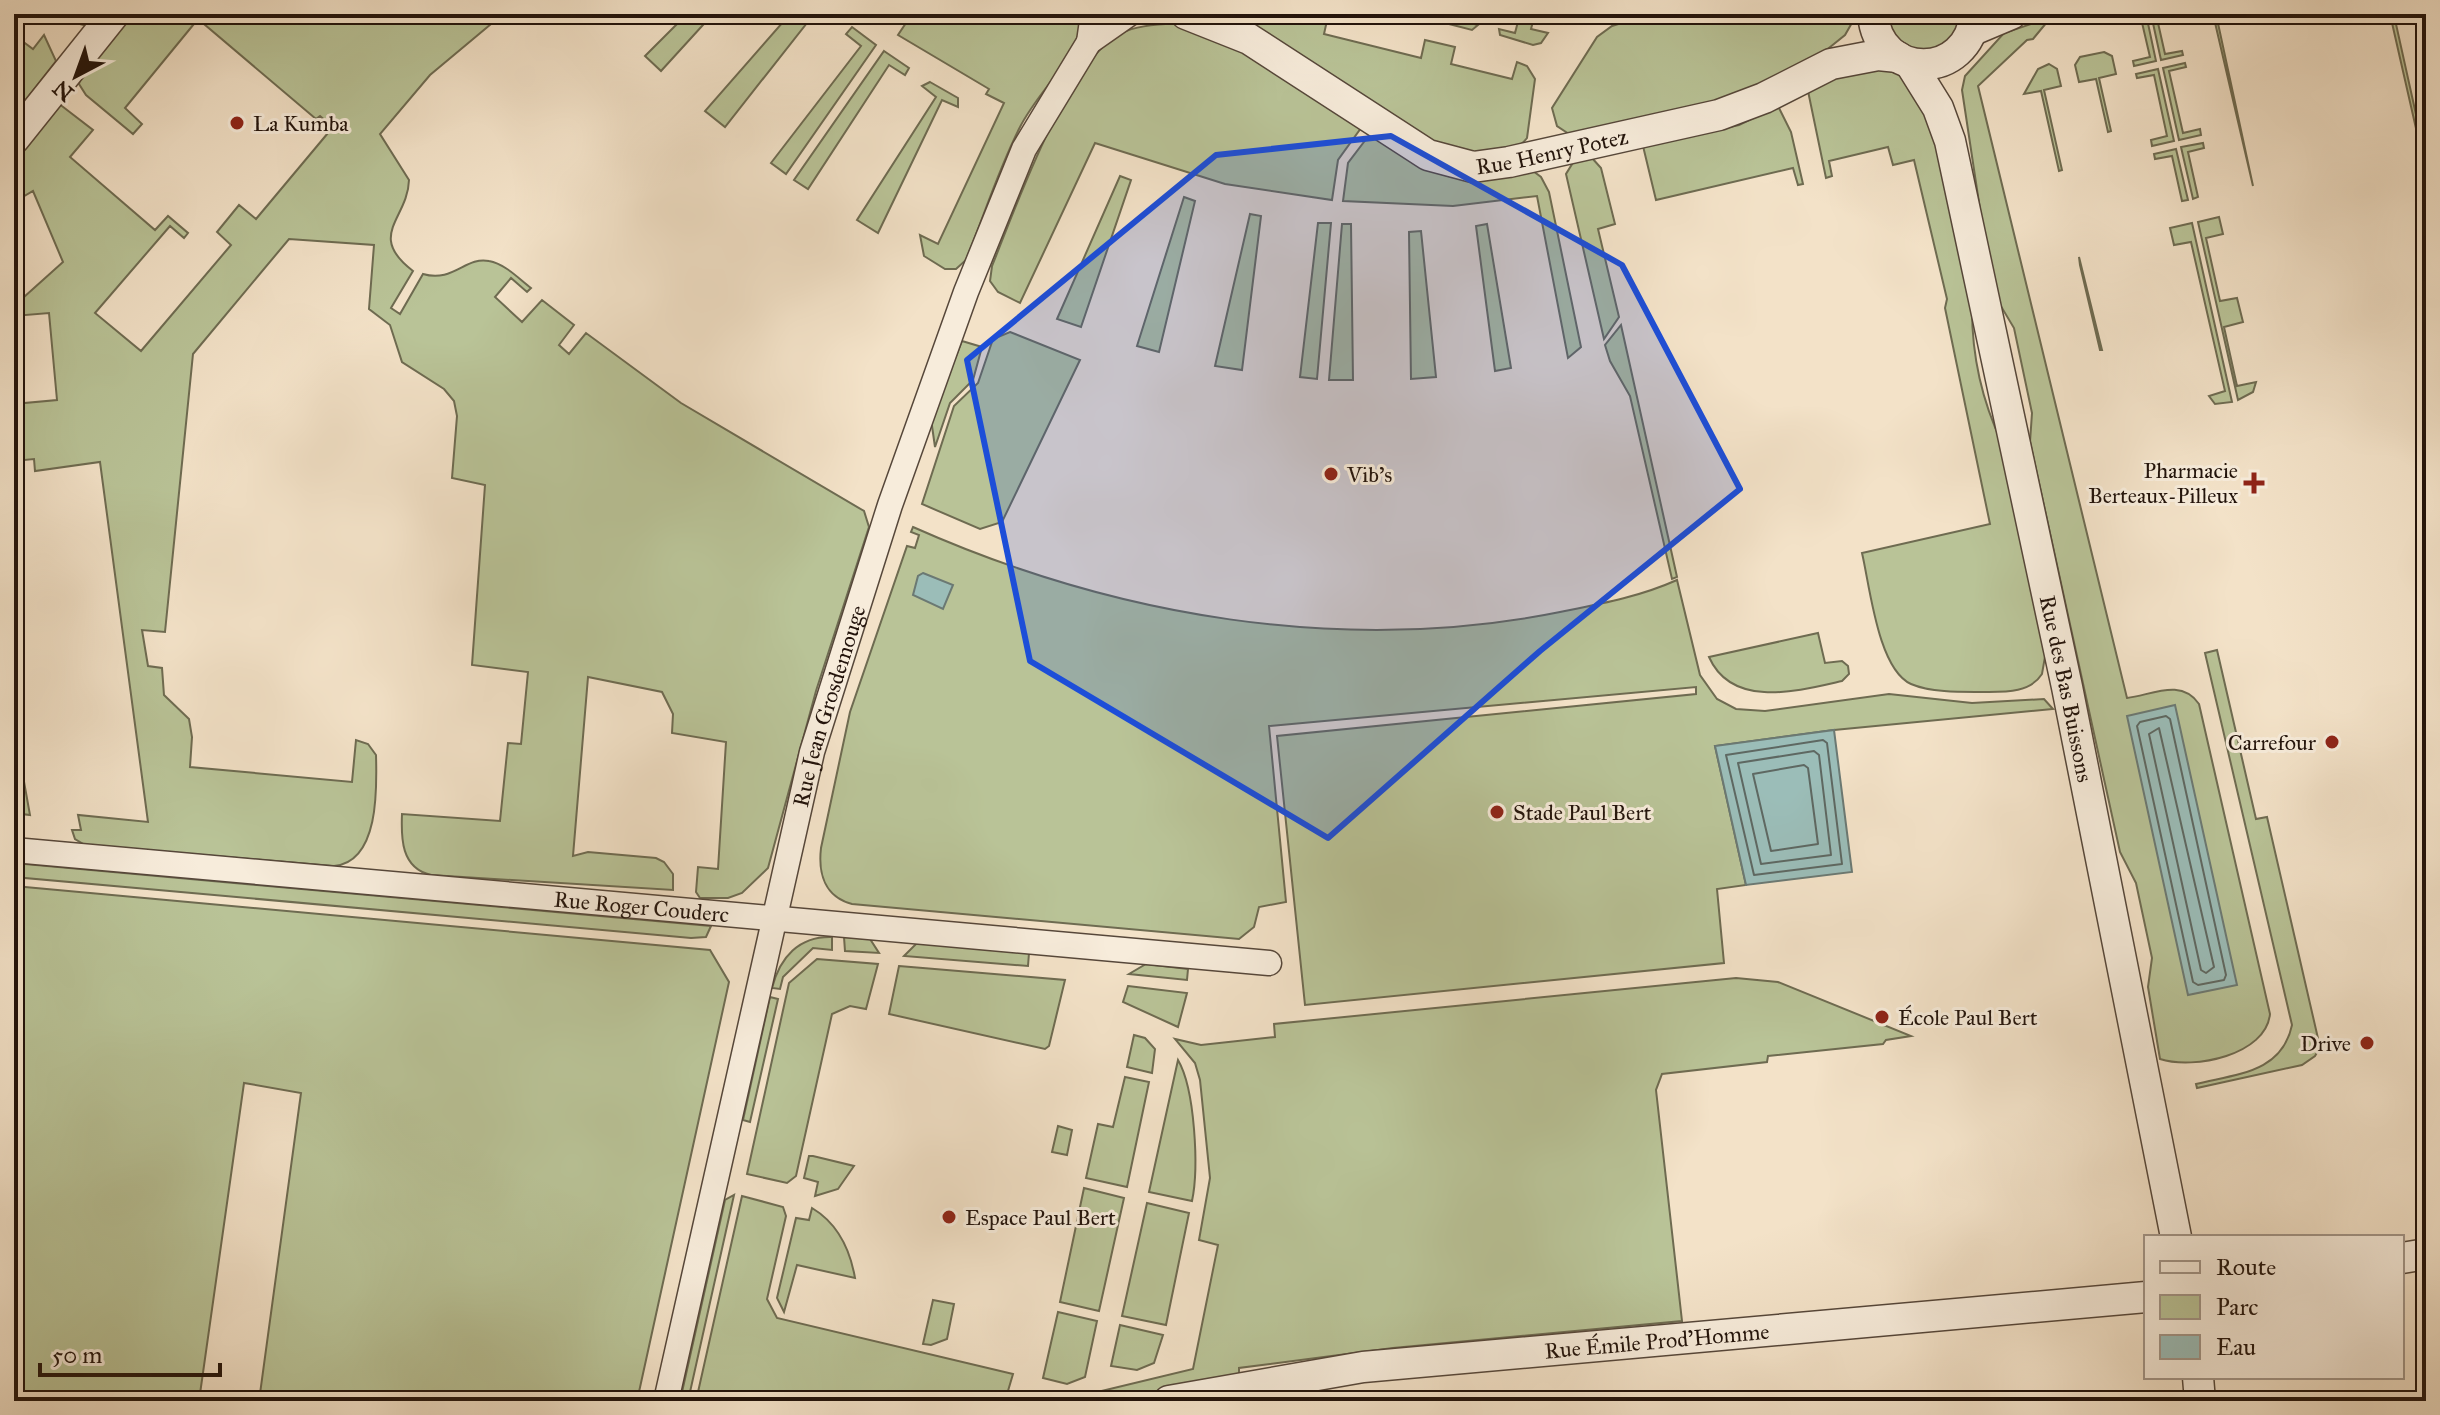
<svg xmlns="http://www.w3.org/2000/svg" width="2440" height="1415" font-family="'IM FELL Great Primer',serif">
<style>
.green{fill:#b9c397;stroke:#6e6b51;stroke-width:2}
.water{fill:#9bbdb8;stroke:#6b7973;stroke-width:2}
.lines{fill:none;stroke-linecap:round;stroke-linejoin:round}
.shore{stroke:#5e6862;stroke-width:2}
.minor-casing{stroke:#56473a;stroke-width:27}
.tertiary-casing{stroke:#56473a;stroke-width:33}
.minor{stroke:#f7ecdb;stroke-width:24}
.tertiary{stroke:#f7ecdb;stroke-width:30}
.marked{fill:#1d4ed8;fill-opacity:0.2;stroke:#1d4ed8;stroke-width:6;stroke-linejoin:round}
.poi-dot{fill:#8f2418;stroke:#f7ecdb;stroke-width:3}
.labels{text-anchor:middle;stroke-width:6;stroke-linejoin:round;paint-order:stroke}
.poi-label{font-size:22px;fill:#22130b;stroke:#f7ecdb;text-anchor:start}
.street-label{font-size:22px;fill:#22130b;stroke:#f7ecdb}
</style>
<rect width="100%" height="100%" fill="#f3e2c8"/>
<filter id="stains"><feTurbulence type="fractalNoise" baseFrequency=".0025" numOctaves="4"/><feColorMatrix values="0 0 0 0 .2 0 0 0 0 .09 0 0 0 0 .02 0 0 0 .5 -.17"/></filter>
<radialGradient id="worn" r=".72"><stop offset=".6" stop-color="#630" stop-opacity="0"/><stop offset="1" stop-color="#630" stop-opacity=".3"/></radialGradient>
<!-- green -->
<g class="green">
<polygon points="60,14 93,14 84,25 57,18"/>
<path d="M 129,14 L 503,14 L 430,75 L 380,134 L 409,180 C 408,219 366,235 413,271 L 391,308 L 400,314 L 423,274 C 453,283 466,256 489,261 C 505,264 518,278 531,288 L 527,292 L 511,278 L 495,297 L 522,322 L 542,300 L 574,325 L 559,345 L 569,354 L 586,333 L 681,403 L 864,511 L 869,527 L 816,691 L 768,868 L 742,893 L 728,898 L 700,898 L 696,892 L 698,867 L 718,869 L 726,742 L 672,733 L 673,714 L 662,692 L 588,677 L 573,856 L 588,852 L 656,858 L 664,862 L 673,874 L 673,890 L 431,875 C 401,868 401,838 402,814 L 500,821 L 508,743 L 521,744 L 528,672 L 472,665 L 485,485 L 452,478 L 457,416 L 454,401 L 444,389 L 402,362 L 390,325 L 369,309 L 374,245 L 289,239 L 193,354 L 165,632 L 142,630 L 148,666 L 162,668 L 164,695 L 189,719 L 192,737 L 190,767 L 352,782 L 356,740 L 368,744 L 376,755 C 377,789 379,862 334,866 L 85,845 L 75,839 L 72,830 L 81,830 L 78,815 L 148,822 L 100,462 L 35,471 L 34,459 L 14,461 L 14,404 L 57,400 L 49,313 L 14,316 L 14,306 L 63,262 L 33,191 L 14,202 L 14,154 L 58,103 L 93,130 L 70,157 L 155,230 L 168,216 L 188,233 L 184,238 L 170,226 L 95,313 L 141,351 L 231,245 L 217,232 L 239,205 L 256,219 L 333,127 L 320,116 L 316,119 L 198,19 L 125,108 L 142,124 L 133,134 L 86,95 L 79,84 L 81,75 Z"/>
<polygon points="687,14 713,14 661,71 645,56"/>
<polygon points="790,14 814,14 725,127 705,111"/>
<path d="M 912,14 L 1084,14 C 1080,57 1039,89 1020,127 C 998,170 984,216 966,260 L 956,269 L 945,269 L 924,256 L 920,235 L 938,244 L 1004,103 L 986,94 L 989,89 L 898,35 Z"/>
<path d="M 1235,14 L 1328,16 L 1324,34 L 1421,58 L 1425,40 L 1455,47 L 1451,64 L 1512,79 L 1517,62 L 1527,66 L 1535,79 L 1527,138 C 1510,161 1467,152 1443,147 Z"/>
<polygon points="1452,14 1464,14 1463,21 1478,25 1472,30 1449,24"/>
<polygon points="1520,14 1535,14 1531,29 1548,33 1541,43 1533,45 1500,35 1499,29 1515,33"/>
<polygon points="1650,14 1857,14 1845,35 1819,56 1738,97 1569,134 1557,126 1552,108 1597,37 1612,26"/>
<path d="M 1888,14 L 1961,14 C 1958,22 1956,32 1951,38 C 1937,55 1904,53 1893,33 C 1891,28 1890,20 1888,14 Z"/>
<path d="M 2061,14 L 2085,14 L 2047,22 L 2033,39 L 2027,40 L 1978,86 L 2127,698 C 2152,695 2181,678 2199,704 L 2270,1014 C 2266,1055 2194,1070 2160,1059 L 2148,987 L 2152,958 L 2136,883 L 2120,852 L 2030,442 L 2032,413 L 2014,328 L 1999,303 L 1981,216 L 1962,90 L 1965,76 L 2004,33 Z"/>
<polygon points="2140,14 2146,14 2156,61 2134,66 2133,61 2150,57"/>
<polygon points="2151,14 2156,14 2165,54 2182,51 2183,55 2161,60"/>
<polygon points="2213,14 2216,14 2253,186"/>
<polygon points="2390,14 2394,15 2423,146 2420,146"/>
<path d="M 1199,24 L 1361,128 L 1338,160 L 1332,200 L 1225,184 L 1095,143 L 1020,303 L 998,292 L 990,281 L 992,266 C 1014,212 1070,51 1126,31 C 1149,23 1176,23 1199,24 Z"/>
<polygon points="852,27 876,45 786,174 771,163 861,46 846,34"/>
<polygon points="14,35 33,49 44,35 56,61 14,115"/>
<polygon points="884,51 909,68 905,75 889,65 808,189 794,180"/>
<polygon points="2104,52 2112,56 2116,74 2099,78 2111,131 2108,132 2096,79 2079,82 2075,65 2080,57"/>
<polygon points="2185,63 2186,67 2169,71 2183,133 2200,129 2201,135 2179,140 2163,68"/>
<polygon points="2049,64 2057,69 2061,86 2044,90 2062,170 2059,171 2041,91 2024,94 2038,69"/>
<path d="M 1887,67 L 1901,75 L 1928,107 L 1972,309 C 1972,356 1982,401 2002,443 L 2046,651 L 2042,674 C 2030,693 2005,692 1985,692 C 1963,692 1932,693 1911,684 C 1878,669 1870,587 1862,553 L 1990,524 L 1945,308 L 1947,299 L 1914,160 L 1893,165 L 1888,147 L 1829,161 L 1832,176 L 1826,178 L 1808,91 L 1836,76 Z"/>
<polygon points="2158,69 2174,141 2152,146 2151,140 2167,136 2154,75 2137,78 2136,74"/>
<polygon points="930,82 958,98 958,107 942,100 878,233 857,220 936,97 922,86"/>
<polygon points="1778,106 1791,132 1803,184 1798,185 1793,168 1656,200 1643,146 1739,125"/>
<path d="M 1370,134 C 1400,152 1434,180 1471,179 C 1492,178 1513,174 1533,171 L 1541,177 L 1549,192 L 1581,347 L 1568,358 L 1537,196 L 1453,206 L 1343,201 L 1348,163 Z"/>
<polygon points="2203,143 2204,148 2188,152 2198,197 2193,199 2181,147"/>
<polygon points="2176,149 2188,200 2182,201 2172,156 2155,159 2154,154"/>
<polygon points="1592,158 1601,168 1615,224 1598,229 1619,317 1604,339 1566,174 1574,161"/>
<polygon points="1120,176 1131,180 1081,327 1057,319"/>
<polygon points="1184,197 1195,201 1159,352 1137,346"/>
<polygon points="1250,214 1261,216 1242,370 1215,366"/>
<polygon points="2219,217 2223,234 2206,238 2220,301 2237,298 2243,322 2224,327 2237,386 2256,382 2253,392 2238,400 2198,222"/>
<polygon points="1318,223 1331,223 1317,379 1300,377"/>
<polygon points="2192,223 2232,402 2215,404 2209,396 2225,391 2191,242 2174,245 2170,228"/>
<polygon points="1342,224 1351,224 1353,380 1329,380"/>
<polygon points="1487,224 1511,368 1495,371 1476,226"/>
<polygon points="1421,231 1436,377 1411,379 1409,232"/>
<polygon points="2079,257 2102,350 2100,350 2080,265"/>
<polygon points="1621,325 1677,577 1672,579 1630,396 1610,361 1605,345"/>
<polygon points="1010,332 1080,360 1002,522 980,529 922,504 954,406 978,383 993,339"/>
<polygon points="962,341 982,347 973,380 950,403 935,447 931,419"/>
<path d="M 913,527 C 1113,616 1342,656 1560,612 C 1600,604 1639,597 1677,580 L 1700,675 L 1717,699 L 1736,709 L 1765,711 L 1889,694 L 1972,703 L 2044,699 L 2053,709 L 1834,730 L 1715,746 L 1746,885 L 1717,889 L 1724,963 L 1305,1005 L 1277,736 L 1696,694 L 1696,687 L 1269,726 L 1286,902 L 1259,907 L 1254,927 L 1239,939 L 852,904 C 825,897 818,874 821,848 L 850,712 L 907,546 L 915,548 L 919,535 L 911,532 Z"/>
<path d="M 1818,633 L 1825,663 L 1842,661 L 1848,666 L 1849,674 L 1842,681 C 1798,691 1732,709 1709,657 Z"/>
<path d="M 2217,650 L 2256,819 L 2267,817 L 2320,1047 L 2315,1056 L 2302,1065 L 2197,1088 L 2196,1084 C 2236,1074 2282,1073 2292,1025 L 2205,653 Z"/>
<polygon points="14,726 30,815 14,813"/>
<polygon points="14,863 711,926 706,937 691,938 14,877"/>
<polygon points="14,886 710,950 729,982 637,1401 259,1401 301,1093 244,1083 199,1401 14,1401"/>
<path d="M 832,937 L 832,950 L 813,948 L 783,977 L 780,989 L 772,988 C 780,957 799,936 832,937 Z"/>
<polygon points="844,937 870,939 879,953 845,951"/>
<polygon points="917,943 1029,953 1028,966 904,956"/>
<polygon points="817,959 878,964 866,1009 850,1006 832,1014 796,1176 787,1183 747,1174 789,983"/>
<polygon points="1146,964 1188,969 1187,980 1129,974"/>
<polygon points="899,966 1065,980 1049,1046 1045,1049 889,1014"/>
<polygon points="1736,978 1778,982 1911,1036 1886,1040 1883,1044 1768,1056 1767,1062 1662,1074 1656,1090 1682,1321 1393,1348 1239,1368 1239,1376 1135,1401 1060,1401 1193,1369 1218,1245 1199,1240 1210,1178 1200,1080 1195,1063 1175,1039 1201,1045 1275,1037 1274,1024"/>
<polygon points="1128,986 1187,993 1178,1027 1123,1002"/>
<polygon points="770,997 778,999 750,1122 743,1120"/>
<polygon points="1134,1035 1145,1038 1155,1049 1152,1073 1127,1067"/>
<path d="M 1178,1060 C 1195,1089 1199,1168 1192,1201 L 1149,1192 Z"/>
<polygon points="1125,1077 1149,1082 1127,1187 1086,1178 1098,1124 1113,1127"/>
<polygon points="1058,1126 1072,1130 1067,1155 1052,1152"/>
<polygon points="809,1156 813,1156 854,1166 838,1189 815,1196 818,1182 804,1178"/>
<polygon points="1084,1188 1124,1198 1099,1311 1060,1302"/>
<polygon points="734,1195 688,1401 680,1401 725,1200"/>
<polygon points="742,1196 783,1207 786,1216 767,1299 777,1318 1013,1374 1005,1401 696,1401"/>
<polygon points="1147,1203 1189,1213 1166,1325 1122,1316"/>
<path d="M 812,1208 C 837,1223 850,1249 855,1278 L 797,1265 L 784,1312 L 777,1298 L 796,1218 L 809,1220 Z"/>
<polygon points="933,1300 954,1304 947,1339 931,1345 923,1344"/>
<polygon points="1058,1312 1097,1321 1085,1377 1067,1384 1043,1378"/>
<polygon points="1120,1325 1163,1335 1154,1363 1137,1370 1111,1366"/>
</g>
<!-- water -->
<g class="water">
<polygon points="923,573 953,585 943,609 913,595 918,576"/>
<polygon points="2175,705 2237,985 2188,995 2127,716"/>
<polygon points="1834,730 1852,872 1746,885 1715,746"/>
</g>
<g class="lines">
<!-- shore -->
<g class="shore">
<polygon points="2166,716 2170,719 2226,975 2224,980 2198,985 2193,982 2137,726 2140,722"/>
<polygon points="2159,728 2214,967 2206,973 2201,970 2149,734"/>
<polygon points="1823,740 1827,743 1842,864 1754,875 1726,755"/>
<polygon points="1814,751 1819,755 1831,855 1761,864 1738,763"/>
<polygon points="1804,765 1808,768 1818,844 1771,851 1753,774"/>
</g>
<!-- minor casing -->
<g class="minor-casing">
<g id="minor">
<polyline points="1089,42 1093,14"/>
<path id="s1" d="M 14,850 L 1269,963"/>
<path id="s2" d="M 666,1401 L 812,752 L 890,505 L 966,292 L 1024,149 L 1089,42 L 1129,14"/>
</g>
</g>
<!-- tertiary casing -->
<g class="tertiary-casing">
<g id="tertiary">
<path id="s3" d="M 1186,14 L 1249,39 L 1428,155 L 1473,167 L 1509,162 L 1719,115 L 1764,98 L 1831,64 L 1878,55 L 1898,57"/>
<path d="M 1873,14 C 1878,81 1969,81 1975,14"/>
<polyline points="1973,30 2011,14"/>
<path id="s4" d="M 1910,63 L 1938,108 L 1950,141 L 2067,687 L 2176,1237"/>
<polyline points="14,139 114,14"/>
<polyline points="2402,1258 2426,1254"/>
<polyline points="2198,1377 2200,1401"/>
<path id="s5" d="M 1169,1401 L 1363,1367 L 2146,1297"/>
</g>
</g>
<!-- minor -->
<use href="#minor" class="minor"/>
<!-- tertiary -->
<use href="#tertiary" class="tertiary"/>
</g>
<!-- marked area -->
<path class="marked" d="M 1391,136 L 1622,265 L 1740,489 L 1540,651 L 1328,838 L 1030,661 L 967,360 L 1216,155 Z"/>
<!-- markers -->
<g class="poi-dot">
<circle cx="237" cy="123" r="8"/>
<circle cx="1331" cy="474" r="8"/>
<path d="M2250 471h8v8h8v8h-8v8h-8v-8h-8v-8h8z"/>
<circle cx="2332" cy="742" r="8"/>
<circle cx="1497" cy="812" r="8"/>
<circle cx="1882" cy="1017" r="8"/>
<circle cx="2367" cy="1043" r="8"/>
<circle cx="949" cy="1217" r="8"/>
</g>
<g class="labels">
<!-- poi labels -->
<g class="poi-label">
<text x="253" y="131">La Kumba</text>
<text x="2238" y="478" text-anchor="end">Pharmacie<tspan x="2238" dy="25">Berteaux-Pilleux</tspan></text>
<text x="1347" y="482">Vib's</text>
<text x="2316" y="750" text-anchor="end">Carrefour</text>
<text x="1513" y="820">Stade Paul Bert</text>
<text x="1898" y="1025">École Paul Bert</text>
<text x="2351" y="1051" text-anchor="end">Drive</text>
<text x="965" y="1225">Espace Paul Bert</text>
</g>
<!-- street labels -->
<g class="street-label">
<text dy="8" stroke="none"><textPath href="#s3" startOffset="408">Rue Henry Potez</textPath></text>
<text dy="8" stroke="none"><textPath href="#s4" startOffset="648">Rue des Bas Buissons</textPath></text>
<text dy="8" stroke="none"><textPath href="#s2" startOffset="714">Rue Jean Grosdemouge</textPath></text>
<text dy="8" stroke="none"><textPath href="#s1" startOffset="630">Rue Roger Couderc</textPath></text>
<text dy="8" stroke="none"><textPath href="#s5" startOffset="492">Rue Émile Prod'Homme</textPath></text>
</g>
</g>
<!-- margin -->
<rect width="2440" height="1415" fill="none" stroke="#f3e2c8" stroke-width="48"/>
<rect x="16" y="16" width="2408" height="1383" fill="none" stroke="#22130b" stroke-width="4"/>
<rect x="24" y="24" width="2392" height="1367" fill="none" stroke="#22130b" stroke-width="2"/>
<!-- legend -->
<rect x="2144" y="1235" width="260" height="144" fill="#f7ecdb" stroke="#a29588" stroke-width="2"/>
<rect x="2160" y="1261" width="40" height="12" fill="#f7ecdb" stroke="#a29588" stroke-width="2"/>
<text x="2216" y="1275" font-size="24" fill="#22130b">Route</text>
<rect x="2160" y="1295" width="40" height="24" fill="#b9c397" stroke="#a29588" stroke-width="2"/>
<text x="2216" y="1315" font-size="24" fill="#22130b">Parc</text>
<rect x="2160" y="1335" width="40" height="24" fill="#9bbdb8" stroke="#a29588" stroke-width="2"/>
<text x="2216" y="1355" font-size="24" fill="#22130b">Eau</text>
<!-- north arrow -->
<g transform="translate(76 76) rotate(221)" stroke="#f7ecdb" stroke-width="6" paint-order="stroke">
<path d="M0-6L14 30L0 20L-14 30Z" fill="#22130b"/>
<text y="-12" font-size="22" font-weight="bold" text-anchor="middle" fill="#22130b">N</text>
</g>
<!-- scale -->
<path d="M40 1363v12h180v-12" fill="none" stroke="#22130b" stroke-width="4"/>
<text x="52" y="1363" font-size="24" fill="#22130b" stroke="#f7ecdb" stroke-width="6" paint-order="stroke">50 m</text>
<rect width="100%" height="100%" filter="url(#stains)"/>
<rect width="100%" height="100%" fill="url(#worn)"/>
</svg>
